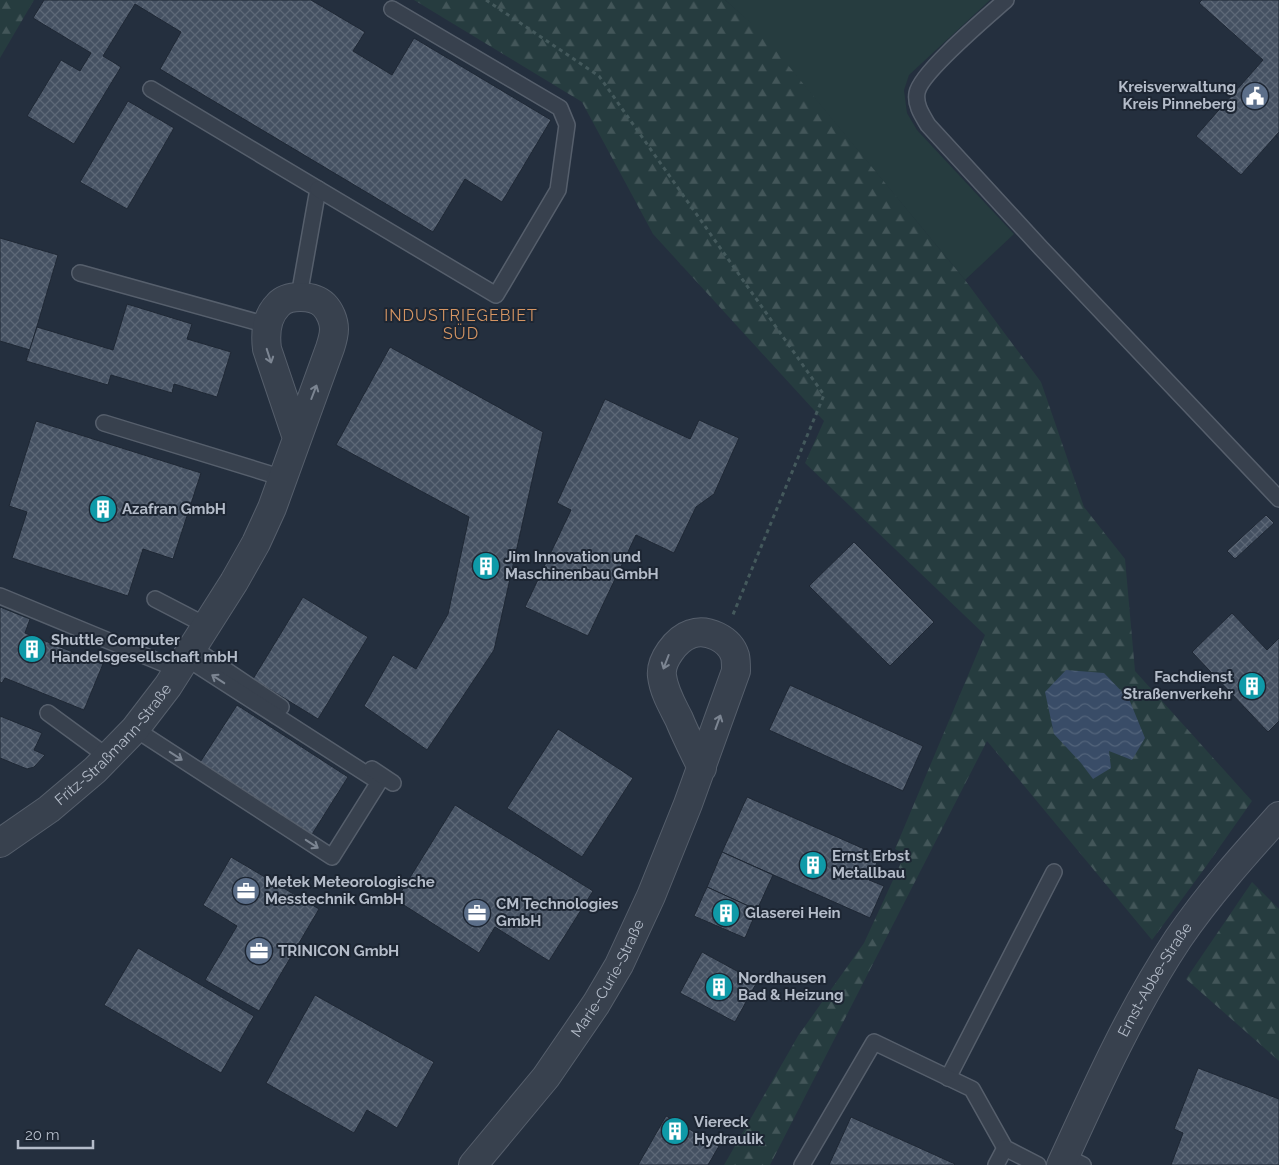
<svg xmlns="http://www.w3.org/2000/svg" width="1279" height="1165" font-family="Raleway,sans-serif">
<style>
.grass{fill:#263c3f}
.forest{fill:url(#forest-firs)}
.water{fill:url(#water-waves)}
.building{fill:url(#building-cross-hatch);stroke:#1f2835}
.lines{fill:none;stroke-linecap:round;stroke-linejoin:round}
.lane-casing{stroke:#565f6c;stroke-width:18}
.street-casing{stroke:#565f6c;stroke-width:30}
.path{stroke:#44595c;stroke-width:3;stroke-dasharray:4 4;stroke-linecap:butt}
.lane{stroke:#38414e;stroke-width:15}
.street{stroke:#38414e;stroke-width:28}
.oneway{stroke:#7c8592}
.labels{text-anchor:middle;stroke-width:4;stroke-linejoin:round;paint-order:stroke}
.poi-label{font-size:15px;font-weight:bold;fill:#b4bcc9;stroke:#1d2633;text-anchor:start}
.street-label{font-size:15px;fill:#b4bcc9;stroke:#1d2633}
.neighbourhood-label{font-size:16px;letter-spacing:1px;fill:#d59563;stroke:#1d2633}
</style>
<defs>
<pattern id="forest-firs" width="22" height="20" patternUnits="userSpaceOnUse" patternTransform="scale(1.25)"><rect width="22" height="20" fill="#263c3f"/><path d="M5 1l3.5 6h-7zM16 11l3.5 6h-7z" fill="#435659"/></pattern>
<pattern id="water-waves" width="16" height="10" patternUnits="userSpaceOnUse" patternTransform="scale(1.25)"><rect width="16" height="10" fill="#394c67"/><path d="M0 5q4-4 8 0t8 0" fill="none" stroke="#53647b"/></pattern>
<pattern id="building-cross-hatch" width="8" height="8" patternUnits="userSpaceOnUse" patternTransform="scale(1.25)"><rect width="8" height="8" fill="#455162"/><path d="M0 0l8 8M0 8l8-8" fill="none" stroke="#5d6877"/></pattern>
</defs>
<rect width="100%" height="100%" fill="#242f3e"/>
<!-- grass -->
<polygon class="grass" points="725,0 990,0 909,75 904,90 907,113 917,130 1014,234 965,280 758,30"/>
<!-- forest -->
<g class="forest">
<polygon points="0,0 34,0 0,58"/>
<polygon points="414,0 725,0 758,29 965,280 1041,382 1084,507 1125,559 1135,671 1252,801 1207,865 1152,940 987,741 770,1165 724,1165 798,1036 864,943 905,854 895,849 985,635 805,463 824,421 653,234 582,102"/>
<polygon points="1252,882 1279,909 1279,1061 1186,979"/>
</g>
<!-- water -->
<polygon class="water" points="1066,670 1104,673 1129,699 1145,738 1132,760 1109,751 1111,768 1093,779 1081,763 1054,734 1045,692"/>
<!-- building -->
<g class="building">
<polygon points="44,0 311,0 365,32 353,51 392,75 414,38 551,120 502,202 465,179 433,232 160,69 181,32 135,4 103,56 121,67 74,144 27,116 61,60 80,71 91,53 33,18"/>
<polygon points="1202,0 1279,0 1279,132 1241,175 1196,136 1263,60 1199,3"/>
<polygon points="128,101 174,128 127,209 80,182"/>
<polygon points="0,238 58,255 30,350 0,341"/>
<polygon points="127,304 192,324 187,339 231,352 217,397 174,384 172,393 111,375 108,385 26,361 37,327 113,350"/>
<polygon points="390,347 543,432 494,650 427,750 364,706 393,655 416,669 448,614 469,517 336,445"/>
<polygon points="605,399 690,439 699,420 739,438 714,494 696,507 674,553 636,535 588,636 525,607 571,510 557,503"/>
<polygon points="36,421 201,473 173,559 143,549 128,596 12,558 27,512 9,506"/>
<polygon points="1266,515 1274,523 1235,559 1227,551"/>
<polygon points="854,542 934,622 890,666 809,586"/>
<polygon points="303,597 368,637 318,719 253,679"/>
<polygon points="0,607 30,619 25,633 103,664 84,710 5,678 2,683 0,682"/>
<polygon points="1232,613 1267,650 1279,638 1279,721 1268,732 1192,652"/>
<polygon points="790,685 923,746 903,791 769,730"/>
<polygon points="237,705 348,777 309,839 197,767"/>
<polygon points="0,716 42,733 34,750 45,755 34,767 27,769 0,758"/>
<polygon points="558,729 633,778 582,857 507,808"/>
<polygon points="747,797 880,856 869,880 884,886 870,918 722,852"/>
<polygon points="455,805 593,891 549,961 495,927 479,953 396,900"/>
<polygon points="722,852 773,875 757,910 707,887"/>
<polygon points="231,857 319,909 259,1011 205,980 237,926 203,905"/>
<polygon points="707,887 757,910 745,938 694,916"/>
<polygon points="138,948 254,1016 221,1073 104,1005"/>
<polygon points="702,952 757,982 735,1022 680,993"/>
<polygon points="315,995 434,1062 397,1128 367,1110 354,1133 266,1083"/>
<polygon points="1198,1068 1279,1099 1279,1165 1171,1165 1183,1133 1174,1129"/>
<polygon points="666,1116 719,1146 708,1165 638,1165"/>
<polygon points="851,1117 955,1164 954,1165 829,1165"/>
</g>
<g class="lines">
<!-- lane casing -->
<g class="lane-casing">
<g id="lane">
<path d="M 1006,0 C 988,16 920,73 917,93 C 915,105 922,115 928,125 L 1041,248 L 1279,499"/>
<polyline points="151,89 318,189 299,296"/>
<polyline points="318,189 496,295 558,190 567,125 560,108 392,9"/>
<polyline points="80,273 267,325"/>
<polyline points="104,423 283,478"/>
<polyline points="0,596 179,670"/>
<polyline points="155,599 207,626"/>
<polyline points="193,648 281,707"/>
<polyline points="48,713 108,757"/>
<polyline points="135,729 332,857 379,782 186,658"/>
<polyline points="372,769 393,783"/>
<polyline points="948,1078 1054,872"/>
<polyline points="1065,1156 1083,1165"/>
<polyline points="802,1165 874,1042 972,1089 1005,1148 1038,1165"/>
<polyline points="996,1165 1005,1148"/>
</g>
</g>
<!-- street casing -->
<g class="street-casing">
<g id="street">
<path id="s1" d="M 0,843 L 49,809 L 95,770 L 135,729 L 168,686 L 234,582 L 256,543 L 272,508 L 330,348 C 332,342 334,336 334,329 C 334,321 330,311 324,305 C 314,295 288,294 278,305 C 266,317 265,333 267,349 L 297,438"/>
<path id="s2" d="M 473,1165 L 546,1077 L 596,1004 L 619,965 L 651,896 L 688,804 L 736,671 C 736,666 736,660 735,656 C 730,639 707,628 691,634 C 676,639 660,661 662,676 C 664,692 672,705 679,719 C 686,736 694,752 702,768"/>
<path id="s3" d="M 1061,1165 C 1096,1088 1131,1010 1178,939 C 1208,895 1244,855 1279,816"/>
</g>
</g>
<!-- path -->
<polyline class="path" points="486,0 599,76 824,395 732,617"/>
<!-- lane -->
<use href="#lane" class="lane"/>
<!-- street -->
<use href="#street" class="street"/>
</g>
<!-- one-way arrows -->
<defs><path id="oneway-shaft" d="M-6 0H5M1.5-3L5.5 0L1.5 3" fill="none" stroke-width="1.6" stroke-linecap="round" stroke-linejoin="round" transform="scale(1.25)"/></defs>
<g class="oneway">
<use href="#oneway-shaft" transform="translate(269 356) rotate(72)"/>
<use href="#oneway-shaft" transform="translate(314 392) rotate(-69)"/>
<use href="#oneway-shaft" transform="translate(666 662) rotate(111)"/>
<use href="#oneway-shaft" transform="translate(218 679) rotate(-147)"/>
<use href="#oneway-shaft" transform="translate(718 722) rotate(-70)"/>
<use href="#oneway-shaft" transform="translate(176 756) rotate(33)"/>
<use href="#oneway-shaft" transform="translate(312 844) rotate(33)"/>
</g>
<!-- icons -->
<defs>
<g id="civic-disc" transform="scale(1.4375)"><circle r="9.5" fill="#5c6f8a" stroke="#1d2633"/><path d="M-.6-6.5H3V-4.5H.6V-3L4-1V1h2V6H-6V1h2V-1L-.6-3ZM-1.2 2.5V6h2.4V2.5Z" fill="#fff"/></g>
<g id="building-disc" transform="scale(1.4375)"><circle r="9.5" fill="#0f9aa8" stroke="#1d2633"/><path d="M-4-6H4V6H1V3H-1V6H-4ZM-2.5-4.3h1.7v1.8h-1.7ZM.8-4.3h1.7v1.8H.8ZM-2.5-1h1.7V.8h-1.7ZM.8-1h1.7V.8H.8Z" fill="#fff"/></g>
<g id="office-disc" transform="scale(1.4375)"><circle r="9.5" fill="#5c6f8a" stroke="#1d2633"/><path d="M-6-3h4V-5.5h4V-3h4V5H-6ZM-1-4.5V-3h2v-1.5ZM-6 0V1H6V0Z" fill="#fff"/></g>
</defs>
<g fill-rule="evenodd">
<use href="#civic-disc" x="1255" y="96"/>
<use href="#building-disc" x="103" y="509"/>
<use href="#building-disc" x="486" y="566"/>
<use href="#building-disc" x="32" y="649"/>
<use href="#building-disc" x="1252" y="686"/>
<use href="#building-disc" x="813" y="865"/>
<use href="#office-disc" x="246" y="891"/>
<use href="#office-disc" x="477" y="913"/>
<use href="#building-disc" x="726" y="913"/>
<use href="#office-disc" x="259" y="951"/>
<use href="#building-disc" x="719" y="987"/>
<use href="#building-disc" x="675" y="1131"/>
</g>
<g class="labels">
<!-- poi labels -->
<g class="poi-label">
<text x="1236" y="92" text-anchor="end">Kreisverwaltung<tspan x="1236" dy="17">Kreis Pinneberg</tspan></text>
<text x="122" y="514">Azafran GmbH</text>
<text x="505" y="562">Jim Innovation und<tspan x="505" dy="17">Maschinenbau GmbH</tspan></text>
<text x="51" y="645">Shuttle Computer<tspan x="51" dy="17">Handelsgesellschaft mbH</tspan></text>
<text x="1233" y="682" text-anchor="end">Fachdienst<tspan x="1233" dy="17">Straßenverkehr</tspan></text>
<text x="832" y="861">Ernst Erbst<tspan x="832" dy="17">Metallbau</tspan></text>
<text x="265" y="887">Metek Meteorologische<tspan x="265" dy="17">Messtechnik GmbH</tspan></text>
<text x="496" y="909">CM Technologies<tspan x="496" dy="17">GmbH</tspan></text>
<text x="745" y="918">Glaserei Hein</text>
<text x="278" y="956">TRINICON GmbH</text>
<text x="738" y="983">Nordhausen<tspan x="738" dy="17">Bad &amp; Heizung</tspan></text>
<text x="694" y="1127">Viereck<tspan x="694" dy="17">Hydraulik</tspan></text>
</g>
<!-- street labels -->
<g class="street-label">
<text dy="5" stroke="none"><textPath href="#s1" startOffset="151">Fritz-Straßmann-Straße</textPath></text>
<text dy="5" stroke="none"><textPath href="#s2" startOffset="231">Marie-Curie-Straße</textPath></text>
<text dy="5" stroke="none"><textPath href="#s3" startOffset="208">Ernst-Abbe-Straße</textPath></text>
</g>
<!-- neighbourhood labels -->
<g class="neighbourhood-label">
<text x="461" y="321">INDUSTRIEGEBIET<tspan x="461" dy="18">SÜD</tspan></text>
</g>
</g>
<!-- scale -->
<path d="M18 1140v8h75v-8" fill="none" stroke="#b4bcc9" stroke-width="2.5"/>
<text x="25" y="1140" font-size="15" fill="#b4bcc9" stroke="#1d2633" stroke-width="4" paint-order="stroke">20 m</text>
</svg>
